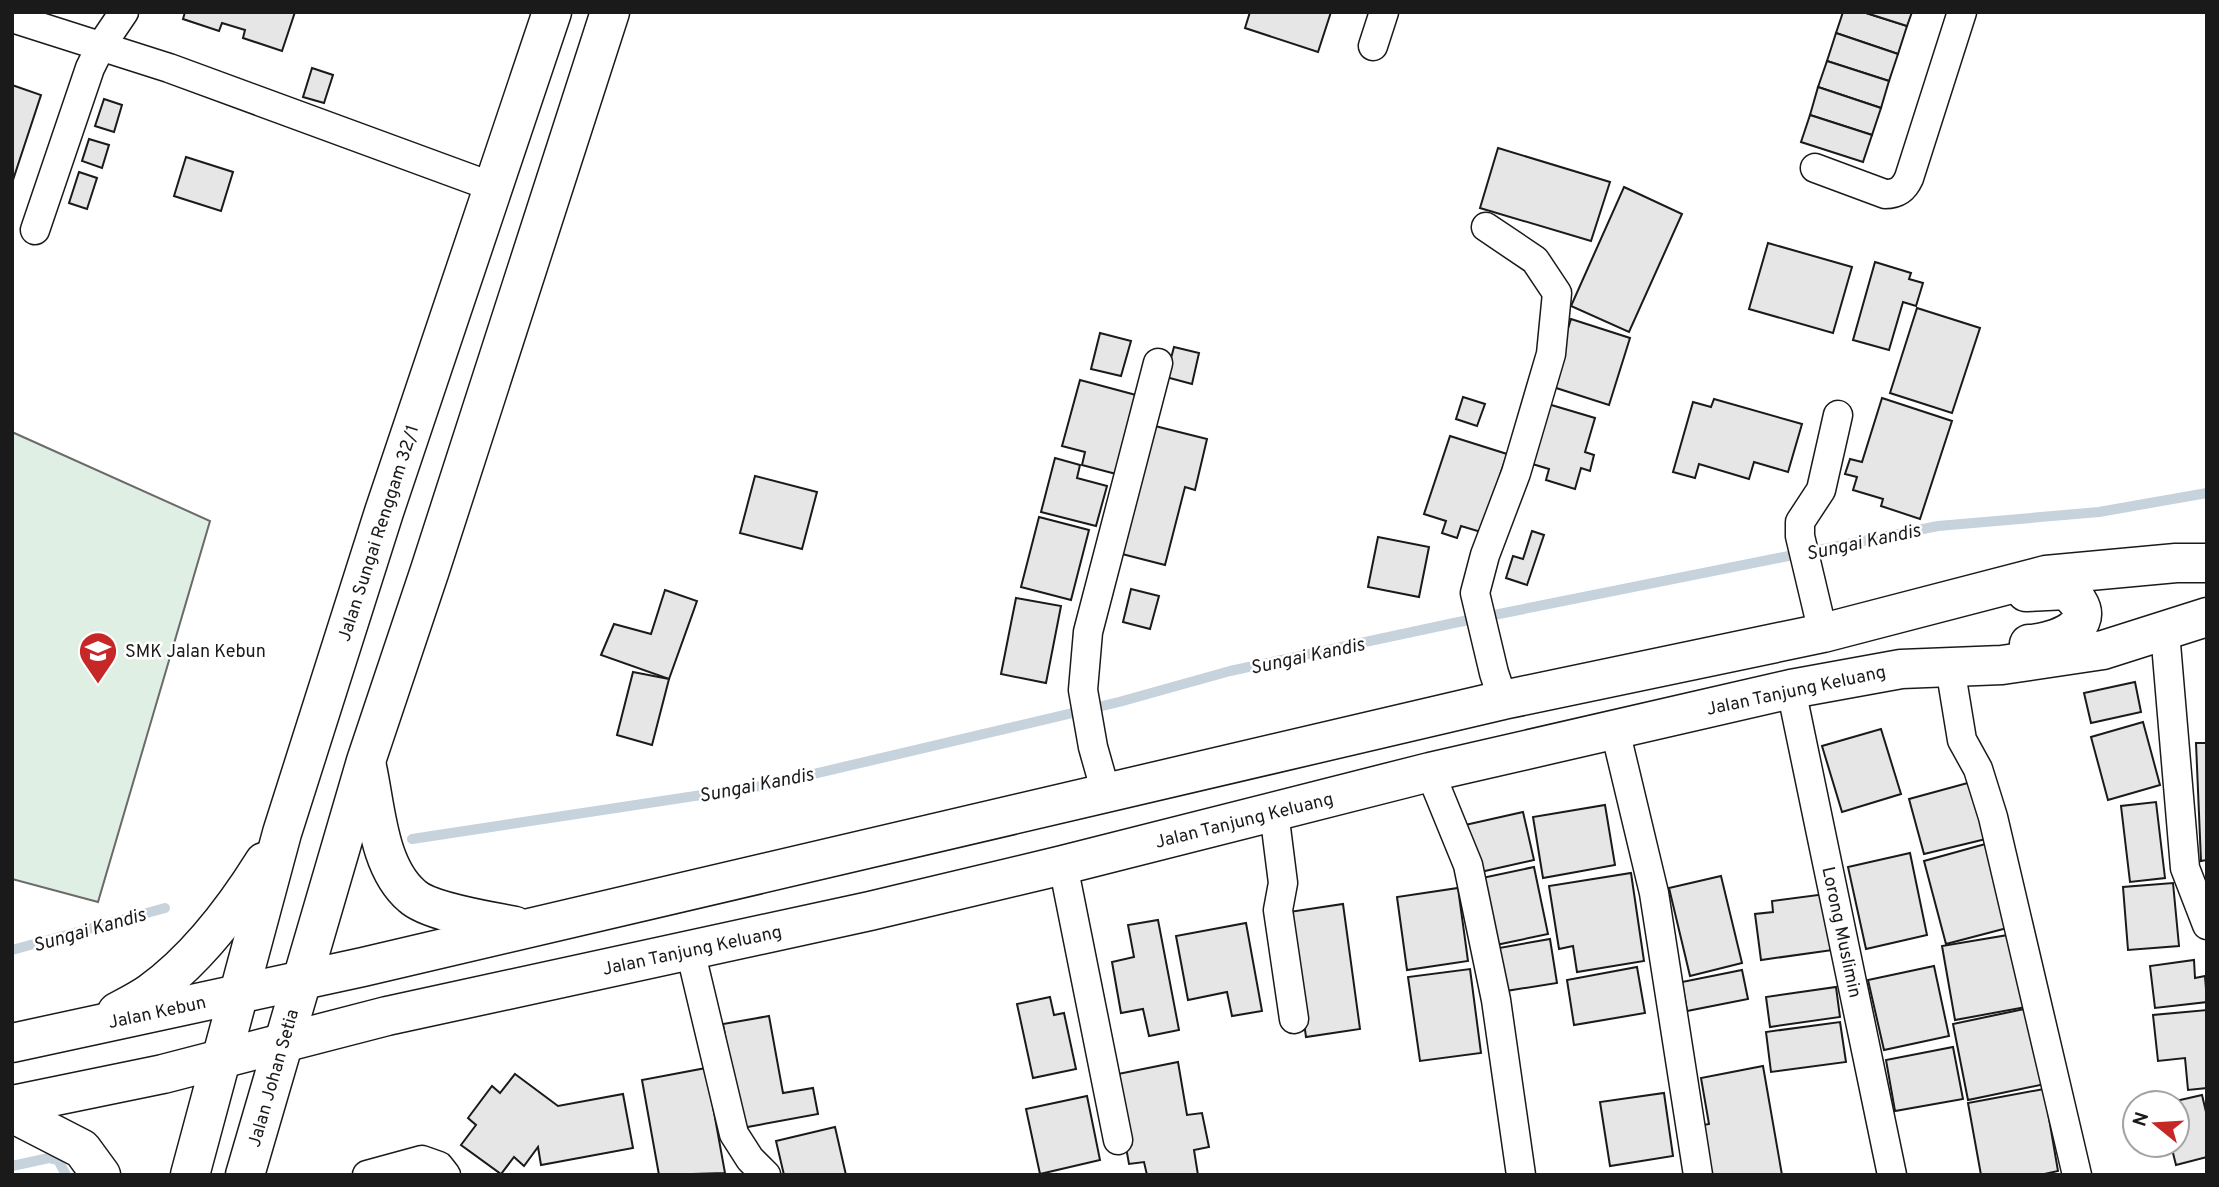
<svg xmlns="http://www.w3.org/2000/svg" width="2219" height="1187" font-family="Overpass,sans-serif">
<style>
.green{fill:#e0efe3;stroke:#6a6a6a;stroke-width:2}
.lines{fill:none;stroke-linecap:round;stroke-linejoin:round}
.stream{stroke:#c6d2dc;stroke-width:10}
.building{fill:#e6e6e6;stroke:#1a1a1a;stroke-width:2}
.street-casing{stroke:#1a1a1a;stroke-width:31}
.secondary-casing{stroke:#1a1a1a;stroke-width:41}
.street{stroke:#fff;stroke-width:28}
.secondary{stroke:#fff;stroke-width:38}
.labels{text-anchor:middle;stroke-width:5;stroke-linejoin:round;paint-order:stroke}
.street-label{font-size:18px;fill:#1a1a1a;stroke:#fff}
.poi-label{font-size:18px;fill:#1a1a1a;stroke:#fff;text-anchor:start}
.water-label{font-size:19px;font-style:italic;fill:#1a1a1a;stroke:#fff}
</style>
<rect width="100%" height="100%" fill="#fff"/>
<!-- green -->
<polygon class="green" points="12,432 210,521 98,902 12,879"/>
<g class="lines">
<!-- stream -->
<g class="stream">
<polyline points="412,839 767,785 1119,702 1230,671 1454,623 1938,526 2099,512 2207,493"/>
<polyline points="12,950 165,908"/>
<polyline points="12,1166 49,1158 58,1160 66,1175"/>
</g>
</g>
<!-- building -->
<g class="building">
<polygon points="185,12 295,12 282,51 243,38 245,30 222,23 219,31 183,19"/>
<polygon points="1250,12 1331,12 1318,52 1245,28"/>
<polygon points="1843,12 1863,12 1907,26 1898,54 1836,33"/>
<polygon points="1863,12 1912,12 1907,26"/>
<polygon points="1836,33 1898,54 1889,81 1827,61"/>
<polygon points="1827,61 1889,81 1881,108 1818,87"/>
<polygon points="312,68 333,75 324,103 303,97"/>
<polygon points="12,85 41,95 12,183"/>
<polygon points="1818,87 1881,108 1872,135 1810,115"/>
<polygon points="104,99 122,105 114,132 95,126"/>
<polygon points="1810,115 1872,135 1863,162 1801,142"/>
<polygon points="89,139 109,145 102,168 82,161"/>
<polygon points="1498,148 1610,182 1591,241 1480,208"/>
<polygon points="186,157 233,172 221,211 174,196"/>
<polygon points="79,172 97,178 87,209 69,203"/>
<polygon points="1624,187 1682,214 1629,332 1571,306"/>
<polygon points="1768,243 1852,267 1833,333 1749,309"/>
<polygon points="1875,262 1911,273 1909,279 1923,283 1916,306 1903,302 1889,350 1853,340"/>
<polygon points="1917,308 1980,328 1952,413 1890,393"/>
<polygon points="1571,319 1630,338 1609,405 1550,386"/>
<polygon points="1100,333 1131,341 1121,376 1091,369"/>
<polygon points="1174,347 1199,353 1192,384 1166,377"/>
<polygon points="1080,380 1136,395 1116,474 1082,465 1085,452 1062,446"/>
<polygon points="1463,397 1485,404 1477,426 1456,419"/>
<polygon points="1882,398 1952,421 1920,519 1881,506 1883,499 1853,490 1857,477 1845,474 1850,459 1862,462"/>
<polygon points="1714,399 1802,424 1788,472 1754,462 1749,479 1699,464 1695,478 1673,472 1693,402 1711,407"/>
<polygon points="1548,404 1595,418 1585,452 1594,455 1590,471 1581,468 1575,489 1546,480 1549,469 1529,463"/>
<polygon points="1155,426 1207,439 1195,490 1185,487 1165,565 1122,554"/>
<polygon points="1450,436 1507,454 1481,532 1461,526 1457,538 1442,533 1446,521 1424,514"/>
<polygon points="1055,458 1080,465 1077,478 1107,486 1096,526 1041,512"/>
<polygon points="755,476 817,492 802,549 740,533"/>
<polygon points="1039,517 1089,530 1071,600 1021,587"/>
<polygon points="1532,531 1544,535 1527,585 1506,578 1513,556 1523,559"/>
<polygon points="1378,537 1429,547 1419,597 1368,587"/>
<polygon points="1131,589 1159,596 1150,629 1123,622"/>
<polygon points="665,590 697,601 669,679 601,655 614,624 651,634"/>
<polygon points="1016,598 1061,606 1046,683 1001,674"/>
<polygon points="633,672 669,679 652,745 617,735"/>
<polygon points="2135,682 2141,712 2091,723 2084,693"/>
<polygon points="2143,722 2160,785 2108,800 2091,737"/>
<polygon points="1881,729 1901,794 1842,812 1822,746"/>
<polygon points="2196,743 2207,743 2207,860 2201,861"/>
<polygon points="1975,781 1990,838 1924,854 1909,799"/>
<polygon points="2156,802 2165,878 2130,882 2121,806"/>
<polygon points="1605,805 1615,865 1543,878 1533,817"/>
<polygon points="1523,812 1534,860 1476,873 1465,825"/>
<polygon points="1989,843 2011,927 1946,944 1924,861"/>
<polygon points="1910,853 1927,935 1866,949 1848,867"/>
<polygon points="1534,867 1548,934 1496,945 1482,878"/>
<polygon points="1631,873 1644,961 1577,972 1573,946 1559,949 1549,886"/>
<polygon points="1721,876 1742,963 1690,976 1669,888"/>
<polygon points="2173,883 2179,946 2128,950 2123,887"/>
<polygon points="1458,888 1468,961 1407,970 1397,897"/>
<polygon points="1833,893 1840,949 1761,960 1755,914 1773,912 1772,901"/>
<polygon points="1343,904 1360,1029 1306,1037 1289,912"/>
<polygon points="1158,920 1179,1030 1149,1036 1143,1009 1121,1013 1112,962 1134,957 1128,925"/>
<polygon points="1246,923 1262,1011 1232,1016 1227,992 1188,1000 1176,936"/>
<polygon points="2014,934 2026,1007 1955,1020 1942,946"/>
<polygon points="1550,939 1557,983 1506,991 1499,948"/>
<polygon points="2194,960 2195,978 2205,976 2207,1002 2155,1008 2150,966"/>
<polygon points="1934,966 1949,1036 1884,1050 1868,980"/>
<polygon points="1637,967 1645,1013 1574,1025 1567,980"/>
<polygon points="1470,969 1481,1053 1420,1061 1408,977"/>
<polygon points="1742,970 1748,999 1687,1011 1682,982"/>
<polygon points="1836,987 1840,1017 1770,1027 1766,997"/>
<polygon points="1050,997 1054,1015 1064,1013 1076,1069 1033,1078 1017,1004"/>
<polygon points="2029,1008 2045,1084 1968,1100 1953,1024"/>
<polygon points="2207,1010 2207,1088 2188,1090 2185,1058 2158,1061 2153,1015"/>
<polygon points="769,1016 783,1093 813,1088 818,1114 742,1128 723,1024"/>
<polygon points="1840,1022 1846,1062 1771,1072 1766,1032"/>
<polygon points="1953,1047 1963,1099 1895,1111 1886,1060"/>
<polygon points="1178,1062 1187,1115 1202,1113 1209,1147 1194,1150 1198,1175 1147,1175 1144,1162 1129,1164 1113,1075"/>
<polygon points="1763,1066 1782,1175 1706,1175 1698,1126 1709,1124 1701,1078"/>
<polygon points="706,1068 725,1173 659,1175 642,1080"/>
<polygon points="515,1074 558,1106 623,1094 633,1148 541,1165 538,1147 524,1166 514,1157 501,1174 461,1145 476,1125 468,1118 492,1086 500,1093"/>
<polygon points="2044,1089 2058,1171 2040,1175 1981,1175 1968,1103"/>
<polygon points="1664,1093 1673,1156 1610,1166 1600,1102"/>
<polygon points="2202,1095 2207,1116 2207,1157 2176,1165 2171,1145 2177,1145 2177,1103 2167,1103"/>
<polygon points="1087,1096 1100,1160 1040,1174 1026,1109"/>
<polygon points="835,1127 846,1175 784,1175 776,1141"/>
</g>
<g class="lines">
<!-- street casing -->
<g class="street-casing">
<g id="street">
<polyline points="12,18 169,68 493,187"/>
<polyline points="1373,46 1384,12"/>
<path d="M 1815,168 L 1885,194 C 1898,194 1904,189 1909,178 L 1962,12"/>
<polyline points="1486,227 1535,260 1557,293 1551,354 1516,473 1485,555 1475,593 1494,673 1503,700"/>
<polyline points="35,230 90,68 101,46 124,12"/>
<polyline points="2165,632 2185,868 2207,925"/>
<polyline points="1823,633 1800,536 1800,522 1821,490 1838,415"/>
<polyline points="1950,667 1962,740 1978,769 1993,817 2077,1175"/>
<polyline points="1791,689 1892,1175"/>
<polyline points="1615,730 1654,893 1698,1175"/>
<polyline points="1430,772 1468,865 1496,1000 1521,1175"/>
<polyline points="1106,793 1093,747 1083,690 1088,632 1158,363"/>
<polyline points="1274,812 1283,883 1278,910 1294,1019"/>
<polyline points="1063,865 1118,1140"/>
<polyline points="690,950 734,1134 750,1159 766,1175"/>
<polyline points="367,1175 422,1160 439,1166 446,1175"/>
</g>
</g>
<!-- secondary casing -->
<g class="secondary-casing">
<g id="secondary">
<path d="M 2026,592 L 2067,590 C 2070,594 2075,598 2078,602 C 2096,631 2048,643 2029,644"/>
<path d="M 367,767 C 376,808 378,867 412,896 C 429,912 490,921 515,926"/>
<path d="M 117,1012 C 128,1006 140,1000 150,993 C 197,959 234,910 264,862"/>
<polyline points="12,1043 363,967 1503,700 1823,633 2046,575 2176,563 2207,563"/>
<polyline points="12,1105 163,1074 387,1016 870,911 1063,865 1430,772 1791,689 1901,669 2002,665 2103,650 2207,617"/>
<polyline points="12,1113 82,1149 101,1175"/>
<polyline points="190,1175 282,833 384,512 552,12"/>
<polyline points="245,1175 366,761 430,570 610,12"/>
</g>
</g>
<!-- street -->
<use href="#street" class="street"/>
<!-- secondary -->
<use href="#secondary" class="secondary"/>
</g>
<!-- icons -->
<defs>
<g id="school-pin" transform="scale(2.0125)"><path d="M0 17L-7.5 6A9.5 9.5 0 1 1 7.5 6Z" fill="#c62828" stroke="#fff"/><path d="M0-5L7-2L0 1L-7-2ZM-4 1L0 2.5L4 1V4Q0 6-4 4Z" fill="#fff"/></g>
</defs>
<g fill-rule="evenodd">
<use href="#school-pin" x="98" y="651"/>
</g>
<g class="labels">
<!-- street labels -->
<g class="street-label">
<text transform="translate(378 533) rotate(-72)" y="6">Jalan Sungai Renggam 32/1</text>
<text transform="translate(1796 690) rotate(-12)" y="6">Jalan Tanjung Keluang</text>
<text transform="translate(1244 820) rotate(-14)" y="6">Jalan Tanjung Keluang</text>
<text transform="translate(1842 932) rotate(78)" y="6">Lorong Muslimin</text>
<text transform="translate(692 950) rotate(-12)" y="6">Jalan Tanjung Keluang</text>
<text transform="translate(157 1012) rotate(-12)" y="6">Jalan Kebun</text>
<text transform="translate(273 1078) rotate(-74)" y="6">Jalan Johan Setia</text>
</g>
<!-- poi labels -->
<g class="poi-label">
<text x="125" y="657">SMK Jalan Kebun</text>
</g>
<!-- water labels -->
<g class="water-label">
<text transform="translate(1863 541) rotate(-12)" y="7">Sungai Kandis</text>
<text transform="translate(1307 655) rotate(-12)" y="7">Sungai Kandis</text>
<text transform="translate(756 784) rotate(-11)" y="7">Sungai Kandis</text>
<text transform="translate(89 929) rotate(-16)" y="7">Sungai Kandis</text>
</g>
</g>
<!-- border -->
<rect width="2219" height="1187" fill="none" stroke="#1a1a1a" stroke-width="28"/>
<!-- north arrow -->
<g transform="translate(2156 1124) rotate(288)"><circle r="33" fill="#ffffff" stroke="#a3a3a3" stroke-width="2"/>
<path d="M0-5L12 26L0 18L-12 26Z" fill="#c62828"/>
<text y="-10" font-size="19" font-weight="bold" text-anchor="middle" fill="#1a1a1a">N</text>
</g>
</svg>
